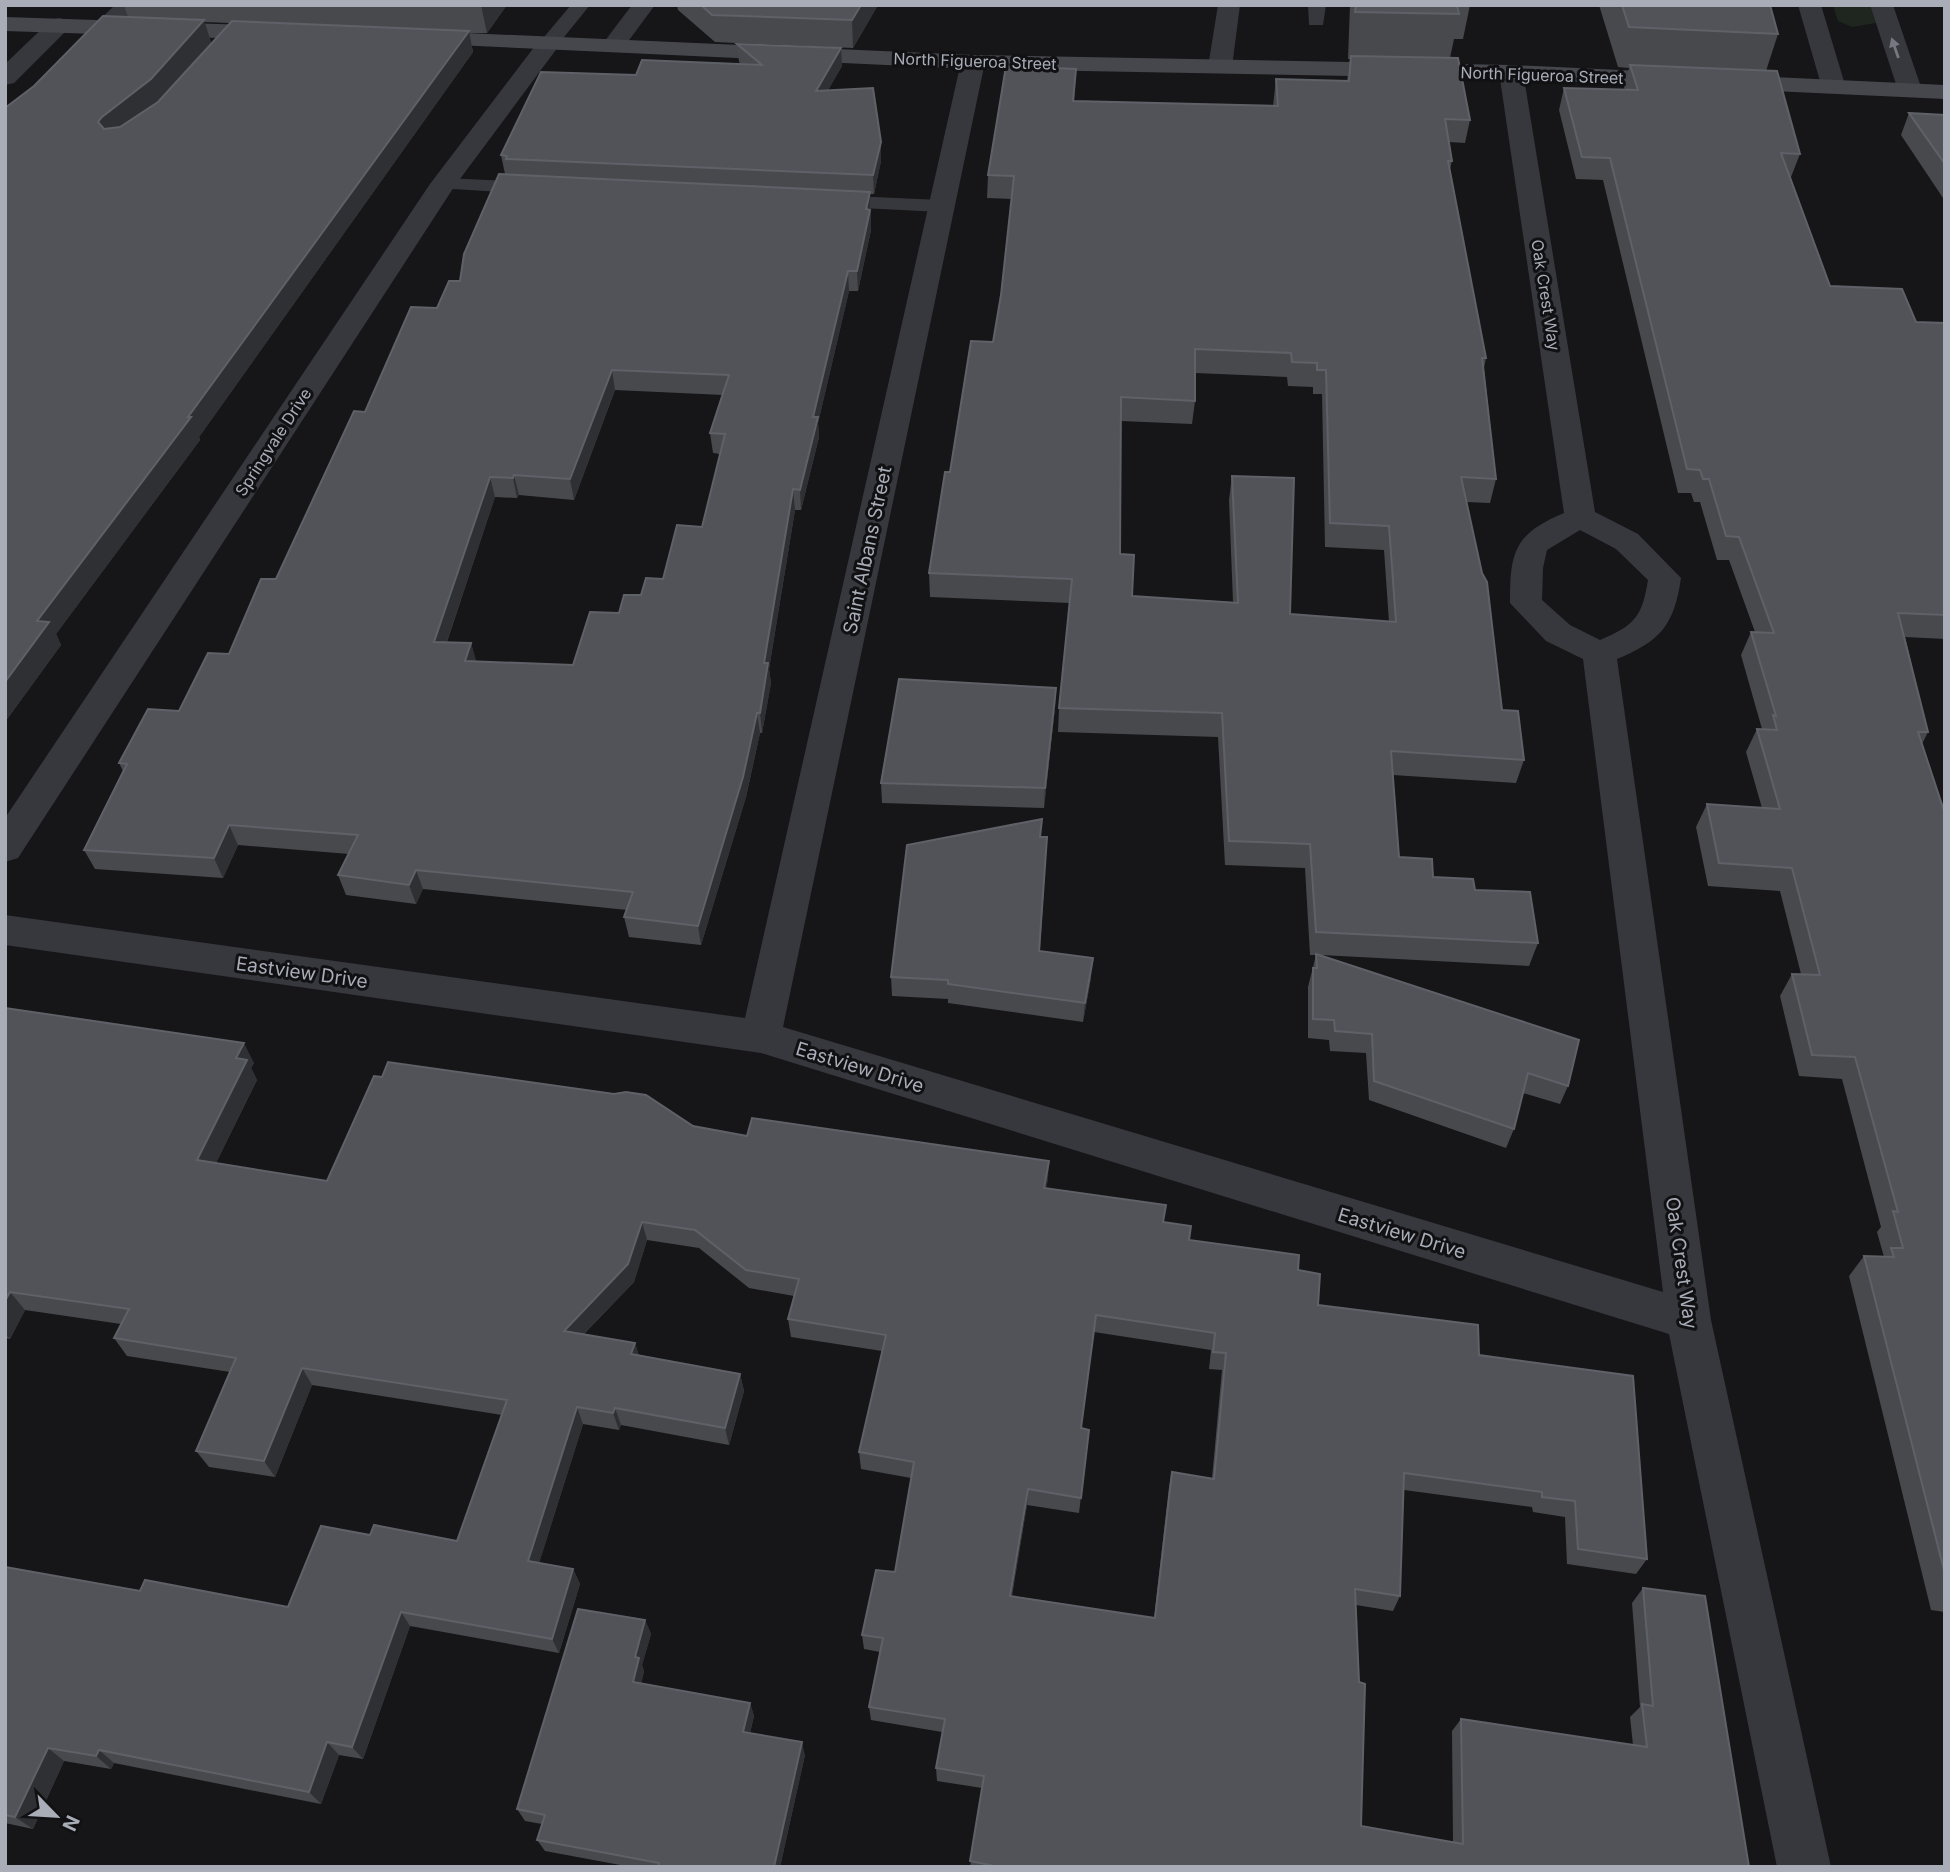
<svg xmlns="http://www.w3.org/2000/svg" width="1950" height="1872" font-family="Inter,sans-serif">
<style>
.green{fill:#1e261f}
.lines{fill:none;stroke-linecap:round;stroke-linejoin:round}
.lane{fill:#37383d;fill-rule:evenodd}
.street{fill:#37383d;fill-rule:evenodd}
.secondary{fill:#45474d;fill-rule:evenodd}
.wall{fill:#47494d;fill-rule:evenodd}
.shaded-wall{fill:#2f3033}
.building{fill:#525359;stroke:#5f6168;stroke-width:2;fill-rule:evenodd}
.oneway{fill:#757881}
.labels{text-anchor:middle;stroke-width:6;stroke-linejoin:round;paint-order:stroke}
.far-street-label{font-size:16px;fill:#a8adb8;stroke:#111113}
.street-label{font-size:19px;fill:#a8adb8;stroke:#111113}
</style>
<rect width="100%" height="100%" fill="#161618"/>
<!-- green -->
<polygon class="green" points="1833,5 1870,5 1876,23 1852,27 1838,21"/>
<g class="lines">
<!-- lane -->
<g class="lane">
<polygon points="571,5 590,5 556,47 542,47 539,43"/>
<polygon points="1308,5 1326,5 1323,25 1309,25"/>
<polygon points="443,178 536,182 547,188 536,194 436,188 432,184"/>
<polygon points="829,195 941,200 952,206 941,212 821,206 818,201"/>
</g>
<!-- street -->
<g class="street">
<polygon points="115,5 140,5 113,31 97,31 93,26"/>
<polygon points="632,5 655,5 621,51 605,51 601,46"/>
<polygon points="1218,5 1240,5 1232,67 1228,72 1212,72 1208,67"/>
<polygon points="1798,5 1821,5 1846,88 1843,93 1825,93 1822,88"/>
<polygon points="1870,5 1893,5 1922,90 1919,95 1901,95 1898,90"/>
<polygon points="59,18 67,20 71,25 67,30 14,83 5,85 5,64 51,20"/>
<polygon points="549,36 557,38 561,43 454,187 18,858 5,862 5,818 430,184 541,38"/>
<path d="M 973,55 L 981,57 L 985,62 L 783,1027 L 1663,1292 L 1583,659 L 1546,641 L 1510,603 C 1510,552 1514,534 1564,513 L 1499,72 L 1503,67 L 1519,67 L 1523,72 L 1595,512 L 1638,534 L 1681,578 C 1674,625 1661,641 1617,659 L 1711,1320 L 1831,1867 L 1777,1867 L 1669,1334 L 761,1053 L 5,945 L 5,915 L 745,1018 L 961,62 L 965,57 ZM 1580,530 L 1616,549 L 1648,580 C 1642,617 1635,625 1600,640 L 1570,625 L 1542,600 L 1543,568 L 1547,550 Z"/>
</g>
<!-- secondary -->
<g class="secondary">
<polygon points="5,17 276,26 284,28 288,33 284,38 276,40 5,31"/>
<polygon points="420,31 973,55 1511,65 1945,85 1945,99 1511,79 973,69 412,43 408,38 412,33"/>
</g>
</g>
<!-- wall -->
<g class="wall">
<path d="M 124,5 L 507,5 L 487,33 L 469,33 L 473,52 L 199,437 L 200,440 L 56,634 L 61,645 L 5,722 L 5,108 L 128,17 ZM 204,22 L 230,23 L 158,102 L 211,42 Z"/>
<polygon points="677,5 878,5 853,48 715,42 678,10"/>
<path d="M 1350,5 L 1470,5 L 1463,39 L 1454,39 L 1450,58 L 1470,120 L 1465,143 L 1449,142 L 1452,161 L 1450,169 L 1486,358 L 1484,368 L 1496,479 L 1490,503 L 1466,502 L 1502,710 L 1524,760 L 1516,783 L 1393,775 L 1399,857 L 1433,877 L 1475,890 L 1538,943 L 1529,966 L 1321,955 L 1568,1086 L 1560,1104 L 1523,1093 L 1514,1129 L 1506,1148 L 1369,1100 L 1366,1053 L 1330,1051 L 1329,1040 L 1308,1038 L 1308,987 L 1316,955 L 1310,955 L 1305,868 L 1225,865 L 1218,737 L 1058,732 L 1059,708 L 1070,603 L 930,597 L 929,573 L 950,472 L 993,342 L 1001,295 L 1012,199 L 987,198 L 988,175 L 1076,69 L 1074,101 L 1273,106 L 1276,79 L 1347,81 L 1350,59 L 1348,59 ZM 1195,373 L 1287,377 L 1288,386 L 1313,387 L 1313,394 L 1322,394 L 1325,547 L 1384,550 L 1389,622 L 1290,614 L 1232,476 L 1229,500 L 1233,602 L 1132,596 L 1120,554 L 1121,421 L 1192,424 L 1195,401 Z"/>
<polygon points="1599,5 1770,5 1778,34 1766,71 1800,154 1791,177 1789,176 1830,286 1916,322 1945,323 1945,639 1905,637 1928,732 1922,744 1945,814 1945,1612 1931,1610 1849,1276 1864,1256 1884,1257 1877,1232 1881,1227 1842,1079 1799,1076 1780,996 1792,974 1801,974 1780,891 1708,886 1696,827 1707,804 1762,808 1746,752 1757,729 1762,729 1741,655 1751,632 1755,632 1729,560 1717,560 1700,502 1694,502 1691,493 1678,493 1603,180 1576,179 1559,110 1564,88 1625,90 1624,87 1629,68 1618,67"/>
<path d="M 737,44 L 841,48 L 842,66 L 828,90 L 881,161 L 874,194 L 870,194 L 871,230 L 858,291 L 849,291 L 818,423 L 819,437 L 801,510 L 795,510 L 769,669 L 771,683 L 762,733 L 760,733 L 746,797 L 701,945 L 629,937 L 624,917 L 627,910 L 423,889 L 416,904 L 346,895 L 338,875 L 349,854 L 238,845 L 223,878 L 95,869 L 84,850 L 123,771 L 119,763 L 179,711 L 229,654 L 276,579 L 365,412 L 437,308 L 460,281 L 505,174 L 501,155 L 636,75 L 741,64 L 739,62 ZM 615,390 L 723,395 L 710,433 L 713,453 L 720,454 L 702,527 L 663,579 L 641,595 L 619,613 L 573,665 L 476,662 L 471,643 L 447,642 L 495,497 L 517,498 L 519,495 L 574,500 Z"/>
<polygon points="1909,113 1945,115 1945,201 1901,135"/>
<polygon points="1056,688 1055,708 1044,808 882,803 881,783"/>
<polygon points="1041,837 1047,837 1040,951 1091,978 1083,1022 948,1003 948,999 892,996 891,977"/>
<path d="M 5,1008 L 254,1063 L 251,1068 L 257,1080 L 216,1163 L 327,1181 L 693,1126 L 747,1136 L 1048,1179 L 1046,1188 L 1163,1222 L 1189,1240 L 1298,1270 L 1318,1305 L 1479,1355 L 1647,1559 L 1636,1574 L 1567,1564 L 1565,1517 L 1533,1512 L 1532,1507 L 1404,1490 L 1400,1596 L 1393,1611 L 1356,1605 L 1361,1826 L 1453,1842 L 1452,1731 L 1461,1719 L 1633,1745 L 1630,1717 L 1640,1707 L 1632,1603 L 1643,1588 L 1749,1867 L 970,1867 L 982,1788 L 937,1781 L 936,1768 L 942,1732 L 871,1720 L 869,1707 L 880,1652 L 864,1649 L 862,1635 L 895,1572 L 911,1478 L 861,1469 L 859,1452 L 882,1351 L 791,1337 L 788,1319 L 794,1296 L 749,1288 L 699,1248 L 647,1240 L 634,1282 L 584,1334 L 635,1343 L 639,1356 L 740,1374 L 744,1391 L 729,1445 L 621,1425 L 619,1430 L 583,1424 L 539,1563 L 573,1569 L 580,1584 L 559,1653 L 410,1626 L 363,1759 L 339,1755 L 321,1804 L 114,1763 L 111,1769 L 64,1761 L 33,1829 L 5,1823 L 5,1567 L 140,1591 L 288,1607 L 370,1535 L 457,1541 L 502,1415 L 312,1385 L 275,1477 L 209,1467 L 196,1451 L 230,1372 L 127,1356 L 114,1338 L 121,1324 L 25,1310 L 10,1339 L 5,1338 ZM 1094,1332 L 1211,1350 L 1209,1369 L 1222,1370 L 1212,1478 L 1172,1472 L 1169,1487 L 1154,1618 L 1012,1596 L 1027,1505 L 1079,1513 L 1089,1430 L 1081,1429 Z"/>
<polygon points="645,1620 651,1634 642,1665 644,1671 641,1683 750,1703 754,1716 750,1733 805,1755 780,1867 631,1867 545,1851 537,1840 542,1824 525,1821 517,1809"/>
</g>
<!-- shaded-wall -->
<g class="shaded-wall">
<polygon points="481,5 507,5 487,33"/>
<polygon points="861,5 878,5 853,48 852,20"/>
<polygon points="204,20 211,42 158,101 110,138 98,122 102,117"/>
<polygon points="469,31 473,52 199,437 200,440 56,634 61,645 5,722 5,682 37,621 188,417"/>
<polygon points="841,48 842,66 817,110 816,91"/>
<polygon points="1076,69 1075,92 1072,124 1073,101"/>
<polygon points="881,142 881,161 874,194 873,175"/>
<polygon points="870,192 871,230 858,291 857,271"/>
<polygon points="848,271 849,291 818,423 819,437 801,510 800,490 813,417"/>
<polygon points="612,370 615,390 574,500 570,479"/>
<polygon points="514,475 519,495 517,498 513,478"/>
<polygon points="490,477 495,497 440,662 434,642"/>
<polygon points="793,489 795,510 769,669 771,683 762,733 760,713 764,663"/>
<polygon points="471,643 477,664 465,661"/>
<polygon points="1056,688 1055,708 1044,808 1045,788"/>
<polygon points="757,713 760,733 746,797 701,945 698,926"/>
<polygon points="229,825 238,845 223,878 214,858"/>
<polygon points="416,870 423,889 416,904 409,885"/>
<polygon points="1093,958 1091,978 1083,1022 1085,1003"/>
<polygon points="244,1043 254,1063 251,1068 257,1080 208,1179 197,1160 236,1058"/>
<polygon points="1049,1161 1048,1179 1043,1206 1044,1188"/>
<polygon points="642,1222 647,1240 634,1282 570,1348 564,1331"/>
<polygon points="10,1292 25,1310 10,1339 5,1334 5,1301"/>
<polygon points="635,1343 640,1360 631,1354"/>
<polygon points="302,1368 312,1385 275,1477 264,1461"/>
<polygon points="740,1374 744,1391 729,1445 725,1428"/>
<polygon points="577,1407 583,1424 535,1576 528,1561"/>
<polygon points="615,1408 621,1425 619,1430 613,1413"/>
<polygon points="1028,1489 1027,1505 1009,1610 1010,1596"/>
<polygon points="573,1569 580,1584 559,1653 552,1639"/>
<polygon points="401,1612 410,1626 363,1759 352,1747"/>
<polygon points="645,1620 651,1634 642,1665 644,1671 639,1695 633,1682 635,1657"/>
<polygon points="750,1703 754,1716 747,1744 743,1732"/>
<polygon points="327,1742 339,1755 321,1804 309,1792"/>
<polygon points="802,1742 805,1755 780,1867 774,1867"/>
<polygon points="48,1748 64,1761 33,1829 15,1817"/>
<polygon points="99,1750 114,1763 111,1769 96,1756"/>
</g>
<!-- building -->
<g class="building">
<polygon points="701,5 861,5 852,20 712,15"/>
<polygon points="1356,5 1457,5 1459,14 1355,12"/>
<polygon points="1622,5 1770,5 1778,34 1629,27"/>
<polygon points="103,16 204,20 151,79 102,117 98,122 104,129 120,127 158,102 232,21 469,31 188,417 191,417 37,621 49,622 5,682 5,108 34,86"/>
<polygon points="737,44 841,48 816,91 873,88 881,142 873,175 506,159 507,156 501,155 541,72 636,75 642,60 762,65"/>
<path d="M 1351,56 L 1458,58 L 1470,120 L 1445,119 L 1452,161 L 1448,161 L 1486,358 L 1482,358 L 1496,479 L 1461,477 L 1482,573 L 1487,582 L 1502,710 L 1518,711 L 1524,760 L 1391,751 L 1399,857 L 1432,859 L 1433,877 L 1473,879 L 1475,890 L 1530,892 L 1538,943 L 1316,932 L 1310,844 L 1229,841 L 1222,713 L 1059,708 L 1072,579 L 929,573 L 945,472 L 950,472 L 971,341 L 993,342 L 1001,295 L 1014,176 L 988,175 L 1006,66 L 1076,69 L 1073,101 L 1278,106 L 1276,79 L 1349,81 ZM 1195,349 L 1291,353 L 1292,362 L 1317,363 L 1317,370 L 1326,370 L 1330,523 L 1389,526 L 1396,622 L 1290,614 L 1294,478 L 1232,476 L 1238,603 L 1132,596 L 1134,555 L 1120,554 L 1121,397 L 1195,401 Z"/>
<polygon points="1630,65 1777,71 1800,154 1781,153 1830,286 1902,289 1916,322 1945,323 1945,615 1898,613 1928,732 1918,732 1945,814 1945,1574 1864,1256 1894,1257 1891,1248 1903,1248 1893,1211 1898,1212 1855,1057 1812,1055 1792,974 1820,975 1792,868 1719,863 1707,804 1780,809 1757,729 1777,730 1773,715 1776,716 1751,632 1774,633 1739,537 1726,536 1709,479 1703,479 1700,470 1687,469 1610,158 1582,157 1564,88 1638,90"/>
<polygon points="1909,113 1945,115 1945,164"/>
<path d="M 499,174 L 870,192 L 866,209 L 870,210 L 857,271 L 848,271 L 813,417 L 818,417 L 800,490 L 793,489 L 764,663 L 768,663 L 760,713 L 757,713 L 743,777 L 698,926 L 624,917 L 633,892 L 416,870 L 409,885 L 338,875 L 358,835 L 229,825 L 214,858 L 84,850 L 127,764 L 119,763 L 148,709 L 179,711 L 208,653 L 229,654 L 261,579 L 276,579 L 354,411 L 365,412 L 411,307 L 437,308 L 449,281 L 460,281 L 464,254 ZM 612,370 L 729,375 L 710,433 L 725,434 L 702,527 L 677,525 L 663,579 L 646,578 L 641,595 L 624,595 L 619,613 L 590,612 L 573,665 L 465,661 L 471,643 L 434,642 L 490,477 L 513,478 L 514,475 L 570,479 Z"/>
<polygon points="899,679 1056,688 1045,788 881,783"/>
<polygon points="1042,819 1040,837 1047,837 1039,951 1093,958 1085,1003 948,984 948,980 891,977 907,845"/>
<polygon points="1316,954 1579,1040 1568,1086 1528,1073 1514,1129 1374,1081 1372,1034 1335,1031 1334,1020 1313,1019 1313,968 1317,968"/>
<path d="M 5,1008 L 244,1043 L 236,1058 L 247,1060 L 197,1160 L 327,1181 L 374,1076 L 382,1077 L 388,1062 L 614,1094 L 626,1092 L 646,1095 L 693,1126 L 747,1136 L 752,1118 L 1049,1161 L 1044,1188 L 1166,1205 L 1163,1222 L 1191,1226 L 1189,1240 L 1299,1255 L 1298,1270 L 1320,1274 L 1318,1305 L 1478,1325 L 1479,1355 L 1633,1376 L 1647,1559 L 1578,1549 L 1575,1501 L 1542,1497 L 1542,1492 L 1404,1473 L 1400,1596 L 1355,1589 L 1359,1682 L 1365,1684 L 1361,1826 L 1463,1844 L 1461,1719 L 1647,1747 L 1642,1704 L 1653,1706 L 1643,1588 L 1705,1596 L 1749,1867 L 999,1867 L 970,1861 L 984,1776 L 936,1768 L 945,1719 L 869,1707 L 883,1638 L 862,1635 L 876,1570 L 895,1572 L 914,1462 L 859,1452 L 886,1335 L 788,1319 L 799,1279 L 746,1270 L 695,1230 L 642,1222 L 628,1264 L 564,1331 L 635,1343 L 631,1354 L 740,1374 L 725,1428 L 615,1408 L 613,1413 L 577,1407 L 528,1561 L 573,1569 L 552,1639 L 401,1612 L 352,1747 L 327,1742 L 309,1792 L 99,1750 L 96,1756 L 48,1748 L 15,1817 L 5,1815 L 5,1567 L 140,1591 L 145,1580 L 288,1607 L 321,1526 L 370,1535 L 374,1525 L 457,1541 L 507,1400 L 302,1368 L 264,1461 L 196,1451 L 236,1358 L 114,1338 L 129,1309 L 10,1292 L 5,1301 ZM 1096,1315 L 1215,1333 L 1213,1352 L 1226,1353 L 1214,1479 L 1172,1472 L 1155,1618 L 1010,1596 L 1028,1489 L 1081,1498 L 1089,1430 L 1081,1428 Z"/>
<polygon points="578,1609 645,1620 635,1657 639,1658 633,1682 750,1703 743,1732 802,1742 774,1867 658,1867 659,1863 537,1840 545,1815 517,1809"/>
</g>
<!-- one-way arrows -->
<defs><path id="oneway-solid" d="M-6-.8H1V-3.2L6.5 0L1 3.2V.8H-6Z" transform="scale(1.75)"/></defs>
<use class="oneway" href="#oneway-solid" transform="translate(1895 48) rotate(-109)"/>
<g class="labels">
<!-- far-street labels -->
<g class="far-street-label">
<text transform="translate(975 61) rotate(2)" y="6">North Figueroa Street</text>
<text transform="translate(1542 75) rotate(2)" y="6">North Figueroa Street</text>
<text transform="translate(1546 295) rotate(81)" y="6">Oak Crest Way</text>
<text transform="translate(273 442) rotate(-57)" y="6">Springvale Drive</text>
</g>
<!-- street labels -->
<g class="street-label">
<text transform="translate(867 550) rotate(-78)" y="7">Saint Albans Street</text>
<text transform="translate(302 972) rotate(8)" y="7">Eastview Drive</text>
<text transform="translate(860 1067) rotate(17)" y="7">Eastview Drive</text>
<text transform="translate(1402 1233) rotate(17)" y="7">Eastview Drive</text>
<text transform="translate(1682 1263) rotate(82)" y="7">Oak Crest Way</text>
</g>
</g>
<!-- border -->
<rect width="1950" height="1872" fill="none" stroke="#a8adb8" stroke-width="14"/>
<!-- north arrow -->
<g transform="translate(56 1816) rotate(115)" stroke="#111113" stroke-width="5" paint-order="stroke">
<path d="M0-5L12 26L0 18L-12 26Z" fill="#a8adb8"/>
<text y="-10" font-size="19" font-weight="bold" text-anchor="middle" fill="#a8adb8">N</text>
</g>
</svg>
